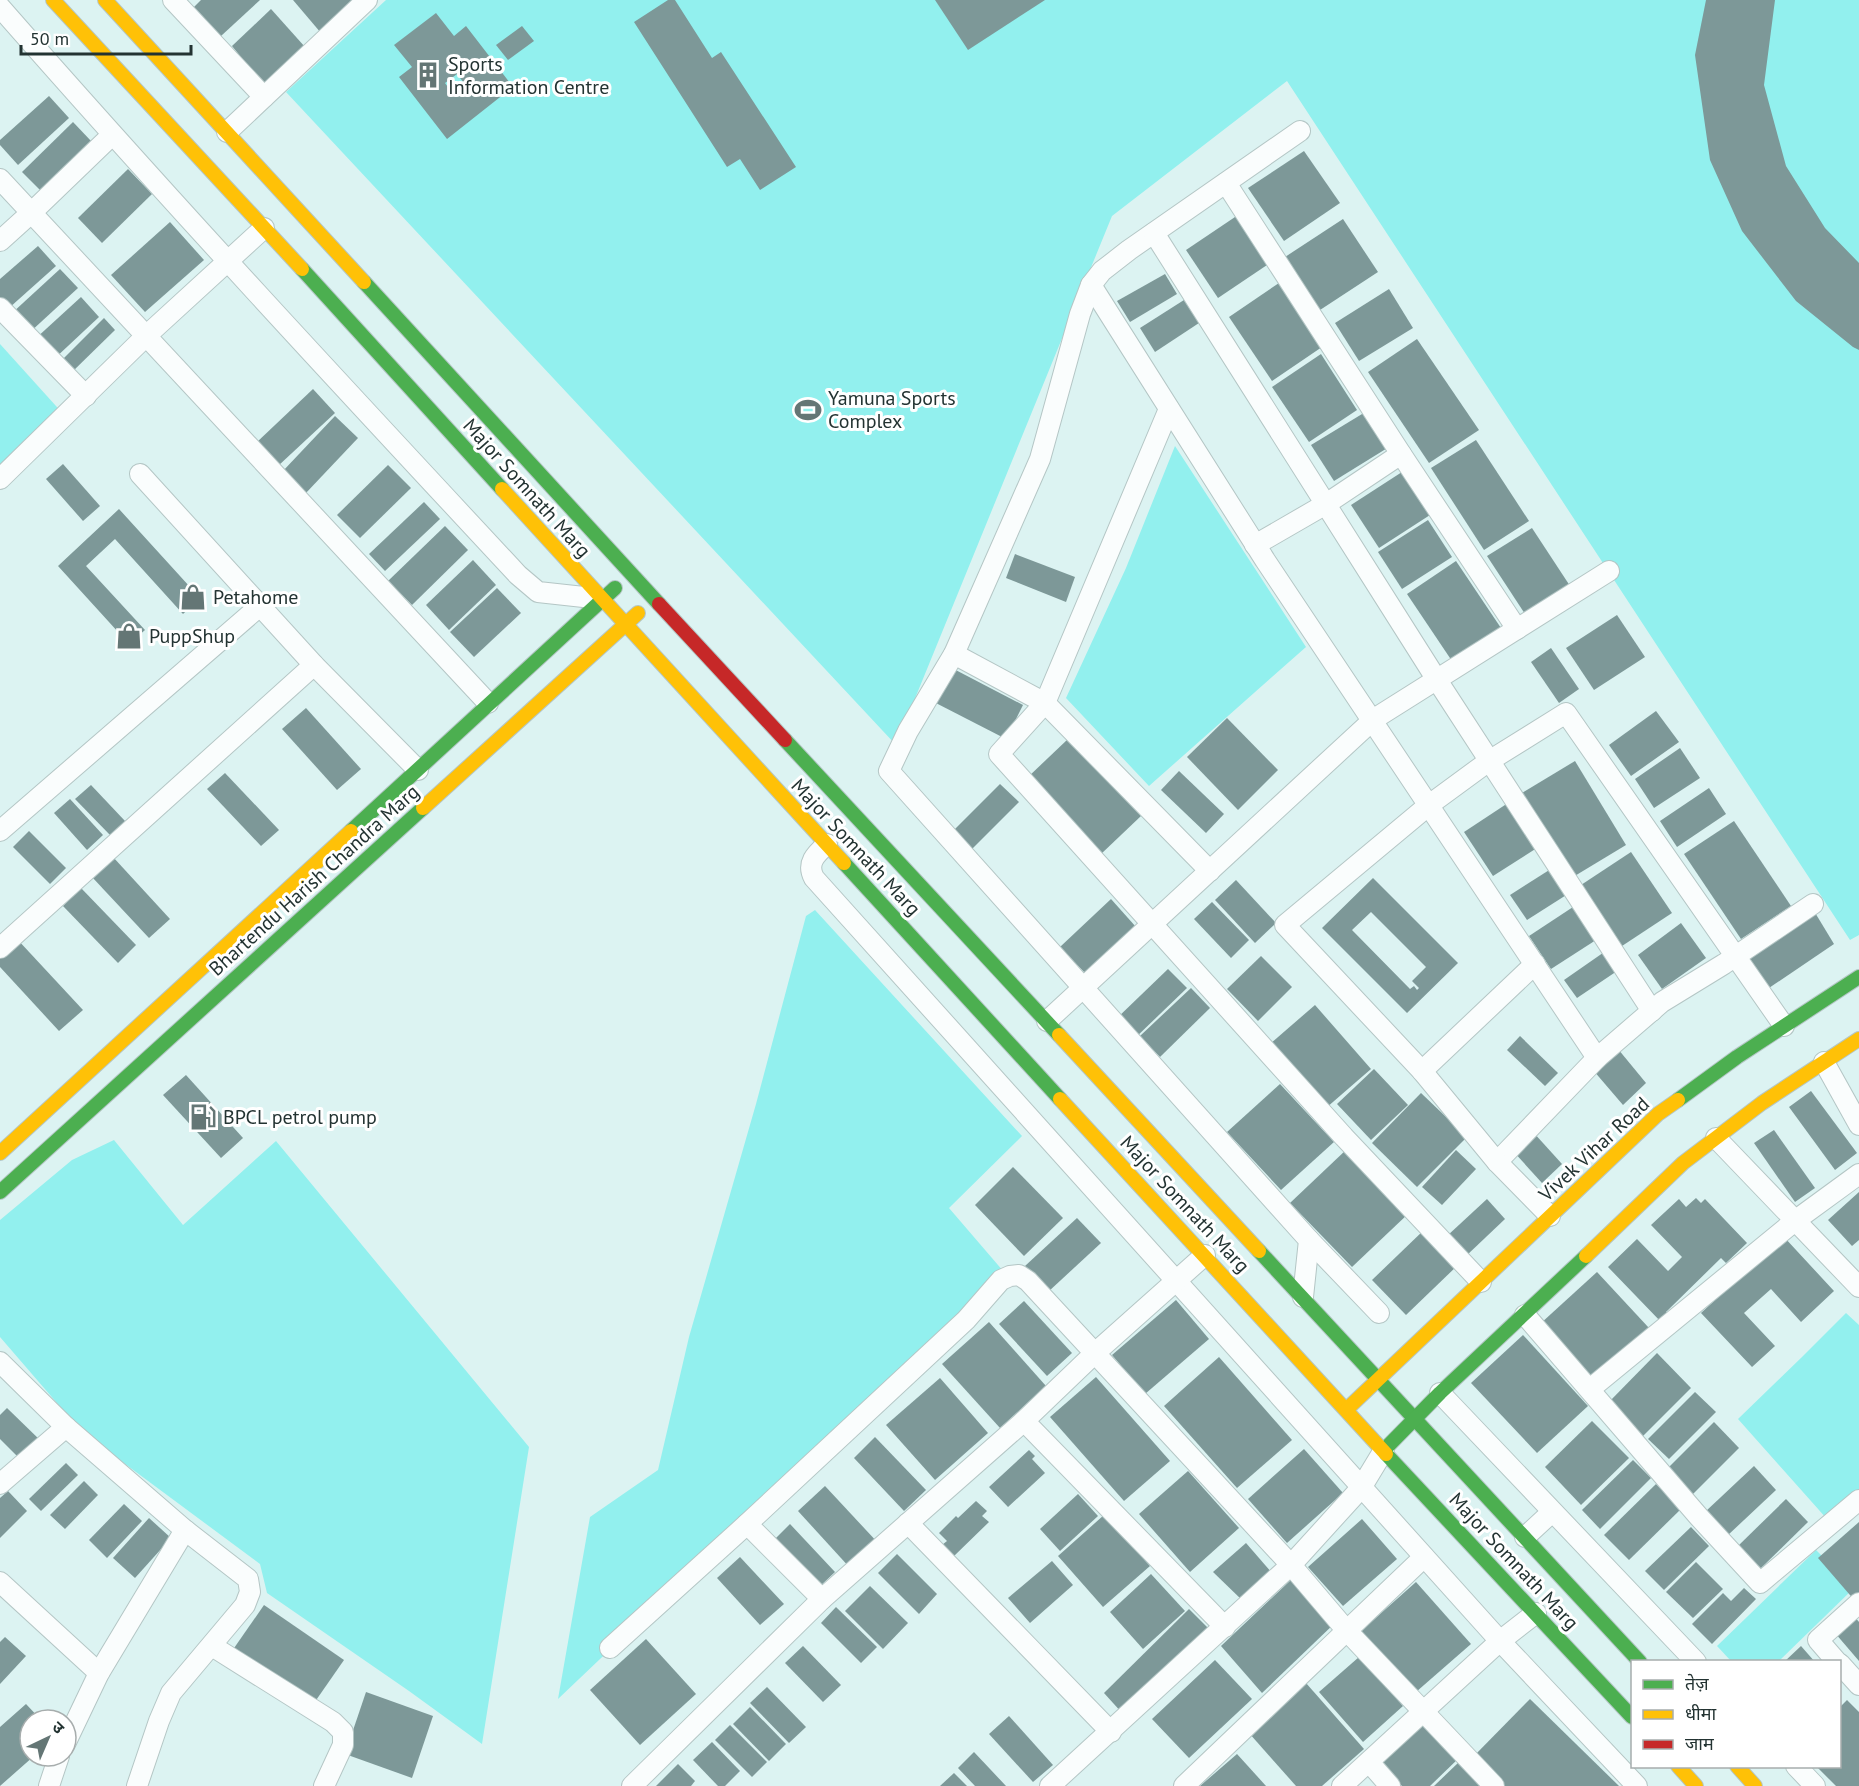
<svg xmlns="http://www.w3.org/2000/svg" width="1859" height="1786" font-family="'PT Sans','Noto Sans Devanagari',sans-serif">
<style>
.green{fill:#92f0ee}
.building{fill:#7d9898;fill-rule:evenodd}
.lines{fill:none;stroke-linecap:round;stroke-linejoin:round}
.street-casing{stroke:#b4c6c5;stroke-width:22}
.fast-casing{stroke:#b4c6c5;stroke-width:16}
.slow-casing{stroke:#b4c6c5;stroke-width:16}
.jam-casing{stroke:#b4c6c5;stroke-width:16}
.street{stroke:#fafdfd;stroke-width:20}
.fast{stroke:#4caf50;stroke-width:14}
.slow{stroke:#ffc107;stroke-width:14}
.jam{stroke:#c62828;stroke-width:14}
.labels{text-anchor:middle;stroke-width:6;stroke-linejoin:round;paint-order:stroke}
.poi-label{font-size:20px;fill:#233332;stroke:#fff;text-anchor:start}
.street-label{font-size:20px;fill:#233332;stroke:#fff}
</style>
<rect width="100%" height="100%" fill="#dcf3f2"/>
<!-- green -->
<g class="green">
<polygon points="386,0 1859,0 1859,935 1850,940 1287,81 1112,216 896,745 286,92"/>
<polygon points="0,344 65,416 0,471"/>
<polygon points="1175,446 1306,647 1149,786 1066,698 1126,568"/>
<polygon points="815,910 1022,1136 949,1208 1010,1279 743,1523 558,1699 590,1517 658,1470 689,1337 756,1104 806,916"/>
<polygon points="114,1140 183,1225 276,1141 529,1447 482,1744 409,1691 267,1593 260,1564 82,1432 0,1337 0,1220 72,1160"/>
<polygon points="1846,1313 1859,1325 1859,1490 1827,1519 1738,1419 1802,1357"/>
<polygon points="1816,1550 1854,1588 1779,1661 1731,1661 1717,1646"/>
</g>
<!-- building -->
<g class="building">
<polygon points="201,0 260,0 221,36 194,7"/>
<polygon points="293,0 355,0 321,33"/>
<polygon points="668,0 675,0 712,58 721,52 796,167 760,190 740,159 727,167 634,22"/>
<polygon points="935,0 1045,0 968,50"/>
<polygon points="1706,0 1775,0 1764,85 1786,166 1825,228 1859,263 1859,350 1853,347 1796,301 1742,231 1710,160 1695,55"/>
<polygon points="271,9 305,47 263,84 232,46"/>
<path d="M 436,13 L 454,36 L 466,26 L 513,87 L 447,139 L 399,77 L 412,67 L 394,45 ZM 457,74 L 467,87 L 455,97 L 445,83 Z"/>
<polygon points="522,26 534,41 508,60 496,45"/>
<polygon points="49,96 69,118 18,165 0,145 0,140"/>
<polygon points="73,122 92,142 41,191 22,172"/>
<polygon points="1304,151 1340,203 1284,241 1248,188"/>
<polygon points="128,169 152,194 102,243 78,218"/>
<polygon points="1238,215 1270,263 1218,298 1186,250"/>
<polygon points="1343,219 1378,272 1320,310 1285,257"/>
<polygon points="170,222 204,260 145,312 111,275"/>
<polygon points="38,246 56,266 9,308 0,298 0,279"/>
<polygon points="60,269 78,288 29,333 11,314"/>
<polygon points="1165,274 1177,294 1130,322 1117,301"/>
<polygon points="1279,283 1322,347 1272,381 1229,317"/>
<polygon points="1389,289 1413,328 1359,361 1335,323"/>
<polygon points="81,297 99,317 53,360 34,340"/>
<polygon points="1184,300 1199,323 1155,352 1140,328"/>
<polygon points="104,318 115,330 70,374 59,363"/>
<polygon points="1417,339 1479,430 1429,463 1368,372"/>
<polygon points="1321,354 1357,410 1309,442 1272,387"/>
<polygon points="313,389 335,413 278,466 256,443"/>
<polygon points="1367,411 1389,447 1334,481 1311,445"/>
<polygon points="335,416 358,438 305,494 282,472"/>
<polygon points="1476,440 1529,521 1484,550 1431,468"/>
<polygon points="63,464 100,506 83,521 46,479"/>
<polygon points="388,465 411,488 360,538 337,515"/>
<polygon points="1402,472 1430,515 1379,548 1351,505"/>
<polygon points="424,502 440,519 385,571 369,554"/>
<polygon points="119,509 200,598 183,614 115,539 86,566 145,630 129,644 58,566"/>
<polygon points="1428,520 1452,557 1402,589 1378,552"/>
<polygon points="445,526 468,550 412,605 388,581"/>
<polygon points="1532,528 1572,589 1527,617 1487,556"/>
<polygon points="1015,554 1075,577 1066,602 1006,578"/>
<polygon points="473,560 496,585 449,630 426,605"/>
<polygon points="1456,561 1505,634 1456,667 1407,594"/>
<polygon points="497,588 521,613 474,657 450,632"/>
<polygon points="1617,615 1645,657 1594,690 1566,648"/>
<polygon points="1551,648 1579,689 1559,703 1531,662"/>
<polygon points="948,666 1023,705 1006,739 930,700"/>
<polygon points="306,708 361,769 337,790 282,729"/>
<polygon points="1656,711 1679,742 1631,776 1609,745"/>
<polygon points="1227,718 1278,770 1238,810 1187,757"/>
<polygon points="1068,739 1141,816 1100,855 1027,778"/>
<polygon points="1680,748 1700,778 1654,808 1635,779"/>
<polygon points="1575,761 1626,845 1573,877 1522,793"/>
<polygon points="1179,771 1224,814 1206,833 1161,790"/>
<polygon points="225,773 279,830 261,846 207,789"/>
<polygon points="1000,784 1019,802 972,849 954,830"/>
<polygon points="91,785 125,821 110,835 75,799"/>
<polygon points="1709,788 1726,814 1677,847 1660,821"/>
<polygon points="70,799 103,835 87,850 54,813"/>
<polygon points="1511,801 1540,846 1493,876 1464,832"/>
<polygon points="1734,821 1791,906 1741,939 1684,854"/>
<polygon points="29,831 66,868 50,884 13,847"/>
<polygon points="1631,852 1672,913 1622,946 1581,885"/>
<polygon points="113,857 170,919 149,938 92,877"/>
<polygon points="1554,867 1571,892 1527,920 1510,895"/>
<path d="M 1373,878 L 1458,963 L 1407,1013 L 1322,928 ZM 1371,912 L 1426,967 L 1412,981 L 1419,988 L 1417,990 L 1414,986 L 1410,989 L 1352,930 Z"/>
<polygon points="1236,880 1276,923 1255,943 1215,900"/>
<polygon points="81,888 136,945 118,963 63,906"/>
<polygon points="1111,899 1136,927 1086,974 1060,947"/>
<polygon points="1212,902 1249,940 1231,958 1194,919"/>
<polygon points="1573,907 1596,940 1551,969 1529,936"/>
<polygon points="1814,911 1834,944 1766,990 1744,959"/>
<polygon points="1681,923 1706,958 1662,989 1638,955"/>
<polygon points="17,939 83,1010 59,1031 0,967 0,954"/>
<polygon points="1610,948 1623,967 1577,998 1564,980"/>
<polygon points="1261,956 1292,987 1258,1021 1227,989"/>
<polygon points="1168,969 1187,988 1133,1040 1114,1021"/>
<polygon points="1191,988 1210,1008 1160,1057 1140,1036"/>
<polygon points="1315,1005 1371,1069 1326,1108 1270,1044"/>
<polygon points="1520,1036 1558,1073 1545,1086 1507,1050"/>
<polygon points="1618,1049 1646,1083 1623,1105 1593,1070"/>
<polygon points="1374,1069 1408,1105 1371,1140 1337,1104"/>
<polygon points="186,1075 243,1138 221,1158 163,1095"/>
<polygon points="1280,1084 1334,1142 1281,1190 1227,1132"/>
<polygon points="1811,1091 1857,1153 1835,1170 1789,1107"/>
<polygon points="1421,1093 1467,1137 1417,1187 1372,1143"/>
<polygon points="1774,1130 1815,1188 1795,1202 1754,1143"/>
<polygon points="1533,1132 1562,1164 1542,1183 1513,1151"/>
<polygon points="1347,1149 1409,1213 1352,1267 1290,1203"/>
<polygon points="1456,1150 1476,1169 1442,1205 1422,1187"/>
<polygon points="1013,1167 1063,1218 1024,1256 975,1205"/>
<polygon points="1859,1192 1859,1240 1852,1246 1828,1220"/>
<polygon points="1696,1198 1701,1203 1705,1199 1747,1243 1726,1263 1721,1258 1666,1312 1671,1316 1663,1324 1608,1267 1637,1239 1668,1271 1682,1257 1651,1225 1679,1199 1686,1207"/>
<polygon points="1487,1199 1505,1219 1466,1256 1447,1236"/>
<polygon points="1077,1218 1101,1243 1048,1292 1025,1266"/>
<polygon points="1425,1229 1459,1264 1406,1315 1372,1280"/>
<polygon points="1784,1237 1834,1291 1801,1322 1771,1289 1744,1313 1775,1346 1752,1367 1701,1313"/>
<polygon points="1597,1272 1649,1328 1592,1380 1540,1324"/>
<polygon points="1176,1300 1209,1339 1145,1394 1112,1355"/>
<polygon points="1024,1301 1072,1353 1047,1376 999,1324"/>
<polygon points="989,1322 1046,1386 1000,1428 942,1364"/>
<polygon points="1523,1335 1588,1406 1537,1453 1471,1383"/>
<polygon points="1657,1353 1691,1388 1643,1436 1609,1402"/>
<polygon points="1219,1357 1292,1440 1237,1488 1164,1406"/>
<polygon points="1096,1377 1170,1461 1124,1501 1050,1417"/>
<polygon points="940,1378 988,1433 935,1480 886,1425"/>
<polygon points="1695,1392 1716,1412 1669,1459 1648,1439"/>
<polygon points="7,1408 43,1443 24,1463 0,1439 0,1415"/>
<polygon points="1592,1421 1629,1458 1581,1505 1545,1467"/>
<polygon points="1714,1422 1739,1448 1690,1497 1665,1471"/>
<polygon points="875,1437 926,1490 904,1511 854,1458"/>
<polygon points="1304,1449 1343,1493 1287,1543 1248,1499"/>
<polygon points="1029,1450 1035,1456 1032,1459 1045,1473 1008,1507 989,1487"/>
<polygon points="1633,1460 1651,1478 1600,1529 1582,1510"/>
<polygon points="66,1463 78,1475 41,1511 29,1499"/>
<polygon points="1754,1466 1776,1490 1727,1536 1705,1512"/>
<polygon points="1188,1471 1239,1528 1190,1572 1139,1514"/>
<polygon points="84,1481 98,1495 65,1529 50,1515"/>
<polygon points="1656,1484 1681,1509 1629,1560 1604,1535"/>
<polygon points="825,1486 879,1544 851,1569 798,1511"/>
<polygon points="8,1491 27,1511 0,1538 0,1498"/>
<polygon points="1078,1494 1098,1516 1060,1551 1040,1529"/>
<polygon points="1786,1499 1808,1522 1758,1571 1736,1548"/>
<polygon points="976,1501 987,1511 982,1516 989,1522 953,1557 942,1545 947,1541 939,1533 956,1516 958,1518"/>
<polygon points="124,1504 142,1521 107,1558 89,1540"/>
<polygon points="1104,1515 1150,1566 1103,1607 1058,1556"/>
<polygon points="149,1518 171,1538 135,1578 113,1558"/>
<polygon points="1362,1519 1397,1559 1343,1606 1308,1567"/>
<polygon points="1859,1522 1859,1600 1856,1602 1818,1558"/>
<polygon points="790,1524 835,1572 816,1590 771,1543"/>
<polygon points="1691,1527 1709,1546 1664,1590 1645,1571"/>
<polygon points="1246,1543 1272,1573 1243,1601 1213,1572"/>
<polygon points="897,1554 937,1594 919,1614 878,1573"/>
<polygon points="740,1557 784,1604 760,1625 717,1578"/>
<polygon points="1052,1561 1073,1585 1030,1623 1008,1598"/>
<polygon points="1696,1562 1723,1589 1693,1618 1666,1592"/>
<polygon points="1151,1574 1185,1611 1143,1649 1110,1612"/>
<polygon points="1293,1578 1336,1622 1262,1693 1221,1646"/>
<polygon points="1416,1582 1471,1644 1416,1692 1361,1631"/>
<polygon points="870,1586 908,1623 883,1649 845,1611"/>
<polygon points="1744,1588 1756,1599 1712,1644 1692,1624 1723,1593 1731,1601"/>
<polygon points="264,1605 344,1660 312,1706 232,1651"/>
<polygon points="836,1607 877,1647 861,1663 821,1623"/>
<polygon points="1189,1609 1209,1629 1123,1714 1104,1693"/>
<polygon points="1854,1616 1859,1622 1859,1661 1835,1633"/>
<polygon points="5,1637 26,1656 0,1684 0,1642"/>
<polygon points="646,1639 696,1694 640,1745 590,1690"/>
<polygon points="803,1646 841,1685 823,1702 785,1663"/>
<polygon points="1801,1646 1815,1662 1784,1662"/>
<polygon points="1359,1657 1403,1706 1363,1742 1319,1692"/>
<polygon points="1215,1660 1252,1699 1189,1758 1152,1719"/>
<polygon points="1306,1683 1364,1749 1322,1786 1296,1786 1249,1733"/>
<polygon points="767,1687 806,1727 789,1743 750,1703"/>
<polygon points="366,1692 433,1716 412,1778 345,1754"/>
<polygon points="1530,1699 1619,1786 1502,1786 1473,1757"/>
<polygon points="1847,1700 1859,1712 1859,1786 1836,1786 1816,1766 1840,1766 1840,1707"/>
<polygon points="26,1704 41,1720 30,1720 30,1756 34,1756 0,1786 0,1727"/>
<polygon points="750,1707 786,1744 769,1761 733,1724"/>
<polygon points="1009,1716 1053,1765 1033,1782 989,1734"/>
<polygon points="1423,1716 1461,1756 1430,1786 1402,1786 1377,1761"/>
<polygon points="730,1725 767,1762 752,1777 715,1740"/>
<polygon points="712,1742 740,1771 725,1786 718,1786 693,1760"/>
<polygon points="974,1752 1006,1786 975,1786 958,1768"/>
<polygon points="1237,1754 1266,1786 1200,1786"/>
<polygon points="1459,1762 1482,1786 1434,1786"/>
<polygon points="678,1764 695,1781 691,1786 656,1786"/>
<polygon points="954,1773 967,1786 940,1786"/>
</g>
<g class="lines">
<!-- street casing -->
<g class="street-casing">
<g id="street">
<polyline points="173,0 264,97"/>
<path d="M 0,7 C 169,200 343,387 518,575 L 538,592 L 602,599"/>
<polyline points="1300,131 1129,250 1102,271 1091,285 1080,314 1040,459 954,654 908,731 889,771 1309,1240 1303,1297"/>
<polyline points="227,132 367,0"/>
<polyline points="0,179 488,703"/>
<polyline points="1226,183 1401,454 1517,629"/>
<polyline points="1154,233 1437,680 1652,1011"/>
<polyline points="0,241 31,213 112,135"/>
<polyline points="1091,285 1265,560 1597,1058"/>
<polyline points="0,308 86,396"/>
<polyline points="1169,409 1045,703 999,754 1344,1137 1481,1282"/>
<polyline points="140,474 314,665 418,770"/>
<polyline points="0,479 146,336 264,228"/>
<polyline points="1255,545 1326,504 1401,454"/>
<polyline points="954,654 1045,703 1210,871"/>
<polyline points="0,831 261,605"/>
<path d="M 827,844 C 816,854 806,863 814,878 L 1500,1641 L 1637,1786"/>
<polyline points="0,948 314,665"/>
<polyline points="1047,1021 1374,719 1609,571"/>
<polyline points="1824,1062 1859,1125"/>
<polyline points="1422,1071 1535,964"/>
<polyline points="1716,1138 1859,1287"/>
<polyline points="1497,1162 1597,1058 1662,1002 1724,964 1813,904"/>
<polyline points="1550,1216 1497,1162 1422,1071 1285,925 1429,805 1489,761 1566,713 1784,1026"/>
<polyline points="1309,1240 1379,1313"/>
<polyline points="1525,1315 1699,1517 1760,1583 1859,1500"/>
<polyline points="0,1362 66,1427 185,1530 248,1579 250,1592 245,1605 171,1693 159,1721 137,1786"/>
<polyline points="1590,1389 1796,1220 1859,1174"/>
<polyline points="1440,1393 1696,1662"/>
<polyline points="1024,1421 1225,1627"/>
<polyline points="0,1484 66,1427"/>
<polyline points="908,1523 1111,1732"/>
<polyline points="747,1524 822,1599"/>
<polyline points="1525,1537 1552,1512"/>
<polyline points="0,1582 99,1673"/>
<polyline points="212,1646 333,1722 343,1732 343,1745 324,1786"/>
<polyline points="610,1648 747,1524 966,1320 1001,1280 1010,1276 1019,1275 1028,1281 1291,1565 1347,1631 1494,1786"/>
<polyline points="1837,1662 1818,1640 1859,1603"/>
<polyline points="1840,1664 1859,1685"/>
<polyline points="66,1742 99,1673 185,1530"/>
<polyline points="1369,1762 1390,1786"/>
<polyline points="1796,1766 1815,1786"/>
<polyline points="49,1786 59,1756"/>
<polyline points="632,1786 822,1599 1024,1421 1095,1353 1205,1255"/>
<polyline points="1050,1786 1291,1565 1361,1488 1384,1450"/>
<polyline points="1184,1786 1424,1557"/>
<polyline points="1342,1786 1500,1641 1536,1613"/>
</g>
</g>
<!-- fast casing -->
<g class="fast-casing">
<g id="fast">
<polyline points="302,269 502,489"/>
<polyline points="364,282 659,604"/>
<polyline points="785,740 1059,1035"/>
<polyline points="351,831 615,588"/>
<polyline points="844,863 1060,1099"/>
<polyline points="1678,1100 1737,1057 1859,977"/>
<polyline points="0,1192 423,808"/>
<polyline points="1259,1251 1640,1662"/>
<polyline points="1384,1450 1440,1393 1586,1256"/>
<polyline points="1386,1454 1632,1717"/>
</g>
</g>
<!-- slow casing -->
<g class="slow-casing">
<g id="slow">
<polyline points="53,0 302,269"/>
<polyline points="105,0 364,282"/>
<polyline points="502,489 844,863"/>
<polyline points="423,808 638,613"/>
<polyline points="1059,1035 1259,1251"/>
<polyline points="1060,1099 1386,1454"/>
<polyline points="0,1153 351,831"/>
<polyline points="1586,1256 1683,1163 1762,1103 1859,1039"/>
<polyline points="1347,1409 1658,1114 1678,1100"/>
<polyline points="1678,1766 1696,1786"/>
<polyline points="1737,1766 1755,1786"/>
</g>
</g>
<!-- jam casing -->
<g class="jam-casing">
<polyline id="jam" points="659,604 785,740"/>
</g>
<!-- street -->
<use href="#street" class="street"/>
<!-- fast -->
<use href="#fast" class="fast"/>
<!-- slow -->
<use href="#slow" class="slow"/>
<!-- jam -->
<use href="#jam" class="jam"/>
</g>
<!-- icons -->
<defs>
<g id="building-bare" transform="scale(2.07)"><path d="M-4-6H4V6H1V3H-1V6H-4ZM-2.5-4.3h1.7v1.8h-1.7ZM.8-4.3h1.7v1.8H.8ZM-2.5-1h1.7V.8h-1.7ZM.8-1h1.7V.8H.8Z" fill="#647675" stroke="#fff" stroke-width="2.5" paint-order="stroke"/></g>
<g id="stadium-bare" transform="scale(2.07)"><path d="M0-5a6.5 5 0 1 0 0 10a6.5 5 0 1 0 0-10ZM-3.5-1.8h7v3.6h-7Z" fill="#647675" stroke="#fff" stroke-width="2.5" paint-order="stroke"/></g>
<g id="shop-bare" transform="scale(2.07)"><path d="M-5-2.5h2.3a2.7 3.5 0 0 1 5.4 0H5L5.5 6h-11ZM-1.5-2.5h3a1.5 2.3 0 0 0-3 0Z" fill="#647675" stroke="#fff" stroke-width="2.5" paint-order="stroke"/></g>
<g id="fuel-bare" transform="scale(2.07)"><path d="M-5.5-6h7V0h2V4h1.3V-2.5L3-4.5l.8-.8L6-3V5H2.5V1h-1V6h-7ZM-4.2-4.7v3.2H.2V-4.7Z" fill="#647675" stroke="#fff" stroke-width="2.5" paint-order="stroke"/></g>
</defs>
<g fill-rule="evenodd">
<use href="#building-bare" x="428" y="75"/>
<use href="#stadium-bare" x="808" y="410"/>
<use href="#shop-bare" x="193" y="597"/>
<use href="#shop-bare" x="129" y="636"/>
<use href="#fuel-bare" x="203" y="1117"/>
</g>
<g class="labels">
<!-- poi labels -->
<g class="poi-label">
<text x="448" y="71">Sports<tspan x="448" dy="23">Information Centre</tspan></text>
<text x="828" y="405">Yamuna Sports<tspan x="828" dy="23">Complex</tspan></text>
<text x="213" y="604">Petahome</text>
<text x="149" y="643">PuppShup</text>
<text x="223" y="1124">BPCL petrol pump</text>
</g>
<!-- street labels -->
<g class="street-label">
<text transform="translate(527 488) rotate(48)" y="7">Major Somnath Marg</text>
<text transform="translate(856 847) rotate(47)" y="7">Major Somnath Marg</text>
<text transform="translate(314 880) rotate(-42)" y="7">Bhartendu Harish Chandra Marg</text>
<text transform="translate(1594 1149) rotate(-43)" y="7">Vivek Vihar Road</text>
<text transform="translate(1185 1204) rotate(47)" y="7">Major Somnath Marg</text>
<text transform="translate(1514 1561) rotate(47)" y="7">Major Somnath Marg</text>
</g>
</g>
<!-- legend -->
<rect x="1631" y="1660" width="210" height="108" fill="#ffffff" stroke="#a7adad" stroke-width="1.5"/>
<rect x="1643" y="1680" width="30" height="9" fill="#4caf50" stroke="#a7adad" stroke-width="1.5"/>
<text x="1685" y="1690" font-size="18" fill="#233332">तेज़</text>
<rect x="1643" y="1710" width="30" height="9" fill="#ffc107" stroke="#a7adad" stroke-width="1.5"/>
<text x="1685" y="1720" font-size="18" fill="#233332">धीमा</text>
<rect x="1643" y="1740" width="30" height="9" fill="#c62828" stroke="#a7adad" stroke-width="1.5"/>
<text x="1685" y="1750" font-size="18" fill="#233332">जाम</text>
<!-- north arrow -->
<g transform="translate(48 1738) rotate(44)"><circle r="28" fill="#ffffff" stroke="#a7adad" stroke-width="1.5"/>
<path d="M0-4.5L10 22L0 15L-10 22Z" fill="#647675"/>
<text y="-9" font-size="16" font-weight="bold" text-anchor="middle" fill="#233332">उ</text>
</g>
<!-- scale -->
<path d="M21 45v9h170v-9" fill="none" stroke="#233332" stroke-width="3"/>
<text x="30" y="45" font-size="18" fill="#233332" stroke="#ffffff" stroke-width="4.5" paint-order="stroke">50 m</text>
</svg>
